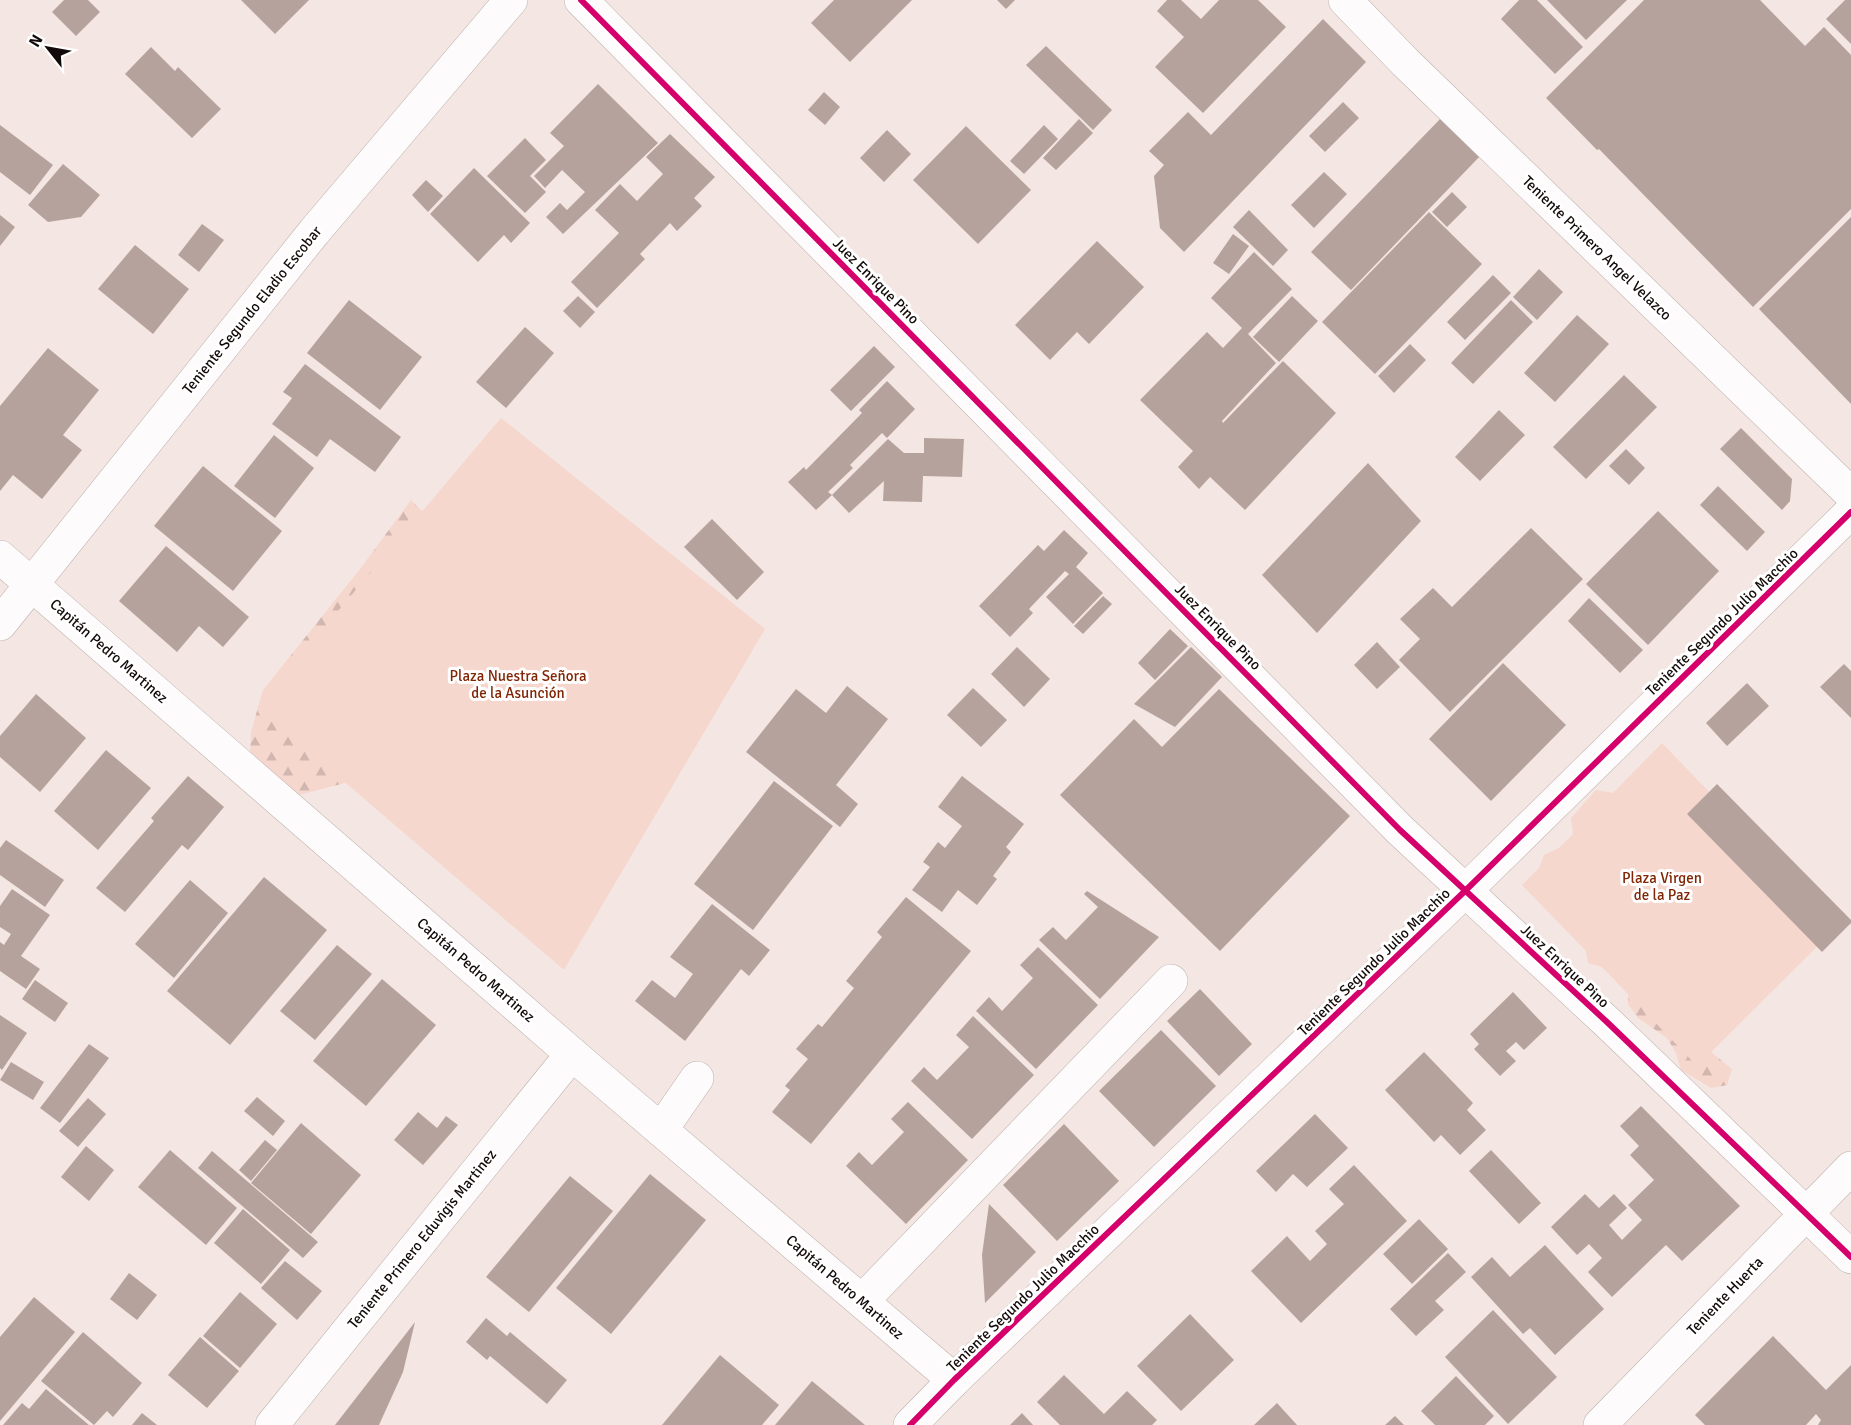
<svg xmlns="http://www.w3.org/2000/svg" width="1851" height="1425" font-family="Signika,sans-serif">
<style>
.forest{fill:url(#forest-firs)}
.park{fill:#f6d7ce}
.building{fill:#b6a29d}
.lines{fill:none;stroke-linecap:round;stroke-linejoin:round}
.minor-casing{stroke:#bcb2af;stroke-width:34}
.minor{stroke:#fdfbfb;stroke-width:33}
.cycleway-casing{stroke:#fff;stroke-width:10}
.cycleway{stroke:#d6006c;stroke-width:6}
.labels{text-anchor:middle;stroke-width:6;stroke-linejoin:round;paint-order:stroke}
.street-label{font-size:15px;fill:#130b09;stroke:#fff}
.park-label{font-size:15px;fill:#812504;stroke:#fff}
</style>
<defs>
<pattern id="forest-firs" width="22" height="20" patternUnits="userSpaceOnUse" patternTransform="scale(1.5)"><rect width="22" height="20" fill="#f6d7ce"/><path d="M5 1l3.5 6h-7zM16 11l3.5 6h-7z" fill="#d2b7b0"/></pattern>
</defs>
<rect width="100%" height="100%" fill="#f4e6e2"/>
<!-- forest -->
<g class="forest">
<polygon points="411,500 434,523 345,783 295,796 250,755 251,732 263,690 360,569"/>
<polygon points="1629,985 1732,1069 1727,1085 1711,1088 1681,1070 1676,1053 1667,1038 1638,1018 1628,1004"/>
</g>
<!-- park -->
<g class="park">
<polygon points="501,418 765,629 564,970 257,707"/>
<polygon points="1662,743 1838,926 1697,1066 1602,967 1588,963 1586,951 1522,885 1539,868 1544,855 1559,848 1573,834 1571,818 1596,790 1613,793"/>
</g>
<!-- building -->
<g class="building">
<polygon points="64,0 88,0 100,12 76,36 52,12"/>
<polygon points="241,0 309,0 275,34"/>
<polygon points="834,0 912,0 850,62 811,23"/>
<polygon points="997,0 1015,0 1006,9"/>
<polygon points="1167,0 1181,0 1201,19 1219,0 1258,0 1286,27 1203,113 1155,67 1184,37 1157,11"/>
<polygon points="1519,0 1537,0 1583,47 1555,74 1501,19"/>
<polygon points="1547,0 1627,0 1586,40"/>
<polygon points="1644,0 1760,0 1805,46 1824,27 1851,55 1851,209 1753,307 1599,149 1597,150 1546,98"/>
<polygon points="1845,0 1851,0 1851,44 1826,19"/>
<polygon points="1323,19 1366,62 1184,252 1160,228 1154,176 1164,165 1149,151 1188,112 1211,135"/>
<polygon points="1046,46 1112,110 1093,130 1026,65"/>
<polygon points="151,47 175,71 178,67 221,109 192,138 125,74"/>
<polygon points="598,84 658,143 563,234 546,217 560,203 567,210 585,192 562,170 545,188 534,176 564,146 550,133"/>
<polygon points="824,92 840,107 825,125 808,110"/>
<polygon points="1343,102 1359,118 1325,152 1309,136"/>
<polygon points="1444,115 1483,153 1351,290 1311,252"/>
<polygon points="1079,119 1093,133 1056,170 1043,158"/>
<polygon points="0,125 53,165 30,195 0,172"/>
<polygon points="1044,125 1058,139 1024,174 1010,161"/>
<polygon points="966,126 1031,190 978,244 913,180"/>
<polygon points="887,130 911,154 884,182 860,158"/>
<polygon points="670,134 715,177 694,198 702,206 677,231 670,223 640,254 645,259 597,308 571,282 619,233 595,210 620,184 637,201 663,174 646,157"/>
<polygon points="525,138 546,160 530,176 546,192 525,213 487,176"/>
<polygon points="63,164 100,195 81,217 48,222 28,205"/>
<polygon points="474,168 530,223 511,243 504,235 478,262 430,214"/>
<polygon points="1324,172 1347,194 1314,228 1291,205"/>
<polygon points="426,180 443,196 428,212 412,195"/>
<polygon points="1452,192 1467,207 1447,227 1432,212"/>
<polygon points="1249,210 1288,250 1273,266 1233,227"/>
<polygon points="1429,212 1482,264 1375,374 1322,322"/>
<polygon points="0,215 15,227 0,246"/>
<polygon points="1851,217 1851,404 1759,309"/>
<polygon points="202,224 224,240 199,272 178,255"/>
<polygon points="1233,234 1249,246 1229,274 1213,263"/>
<polygon points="1097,241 1144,287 1089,344 1077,332 1050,360 1015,325"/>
<polygon points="135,245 189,289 153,334 98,289"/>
<polygon points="1254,252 1292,289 1248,334 1276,363 1222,421 1223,423 1283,361 1336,413 1245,510 1210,477 1199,489 1178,467 1193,451 1140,400 1207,332 1223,348 1242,328 1211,298"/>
<polygon points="1539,269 1563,292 1537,320 1513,297"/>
<polygon points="1493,275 1511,293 1465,340 1447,322"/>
<polygon points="578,296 595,312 580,328 563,311"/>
<polygon points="1292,296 1318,321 1279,362 1253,337"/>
<polygon points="349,300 422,357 380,410 307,353"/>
<polygon points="1511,300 1533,322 1473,384 1451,363"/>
<polygon points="1577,315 1609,344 1555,402 1524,373"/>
<polygon points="525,327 554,353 506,408 476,382"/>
<polygon points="1410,344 1426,360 1394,393 1378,376"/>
<polygon points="874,346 895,367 851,411 830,390"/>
<polygon points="48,348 99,390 63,435 82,450 42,499 13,475 0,491 0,406"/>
<polygon points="305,364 401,437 375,472 330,439 317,457 272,424 292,398 283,392"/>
<polygon points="1624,375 1657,407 1586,479 1553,447"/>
<polygon points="887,381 915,409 887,438 882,433 850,465 853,468 828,492 832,495 888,439 904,453 924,453 924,438 964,439 962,477 923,476 922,502 883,501 884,481 849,513 832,495 816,510 788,482 804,467 806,470 862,413 859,410"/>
<polygon points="1499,410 1525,435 1480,481 1455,457"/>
<polygon points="1741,428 1792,479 1790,501 1782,510 1720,449"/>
<polygon points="274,435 314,468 275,518 234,486"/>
<polygon points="1626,449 1645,468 1629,485 1609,466"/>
<polygon points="1368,463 1421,521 1317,633 1262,575"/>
<polygon points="203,466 282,531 233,591 154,526"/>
<polygon points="1718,486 1765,532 1747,551 1700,505"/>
<polygon points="1658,511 1719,571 1648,645 1586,584"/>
<polygon points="712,519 764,572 737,600 684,547"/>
<polygon points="1531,528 1583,579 1450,712 1399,660 1420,639 1400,619 1433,588 1452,607"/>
<polygon points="1064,530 1088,553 1076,567 1103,593 1073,624 1046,597 1069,574 1065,571 1029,609 1033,613 1010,637 979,606 1038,545 1044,551"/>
<polygon points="166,546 249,617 223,647 199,626 177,652 119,601"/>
<polygon points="1103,596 1112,604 1083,634 1074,626"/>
<polygon points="1589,598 1643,650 1620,673 1568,621"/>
<polygon points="1170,629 1188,646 1155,680 1138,663"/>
<polygon points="1377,642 1400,667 1377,689 1354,665"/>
<polygon points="1017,647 1050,679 1024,707 991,674"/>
<polygon points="1191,647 1222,677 1175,727 1134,704"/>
<polygon points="1503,663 1566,725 1491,801 1429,739"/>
<polygon points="1844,664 1851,671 1851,718 1820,687"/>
<polygon points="1747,683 1769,706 1727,746 1706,723"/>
<polygon points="847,686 888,719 836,785 858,804 840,827 746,752 796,689 826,713"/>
<polygon points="973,688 1007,720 981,747 947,715"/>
<polygon points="1219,689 1350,816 1220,951 1060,795 1134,719 1162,747"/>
<polygon points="36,694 86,738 40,792 0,757 0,736"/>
<polygon points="106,750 151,788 98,850 54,811"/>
<polygon points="188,776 224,807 188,850 182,845 125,912 96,888 154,821 151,818"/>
<polygon points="962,776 1024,824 1006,847 1011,852 993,876 997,879 977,905 958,890 942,912 912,890 930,867 923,862 938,842 945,848 962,826 938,807"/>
<polygon points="774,781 833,826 753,930 694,884"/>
<polygon points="1717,784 1851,920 1851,923 1822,952 1687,814"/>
<polygon points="6,840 64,880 45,907 0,875 0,848"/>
<polygon points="264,877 327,930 230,1045 167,991"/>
<polygon points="190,880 228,913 174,978 135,944"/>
<polygon points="12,889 50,915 21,956 40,969 26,989 0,971 0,942 4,945 11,934 0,927 0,906"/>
<polygon points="1087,891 1159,937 1100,999 1039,940 1053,927 1066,940 1098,907 1084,894"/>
<polygon points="906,897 971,951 811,1144 772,1112 790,1090 785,1086 808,1059 796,1049 818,1024 822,1027 854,988 846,981 882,937 877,932"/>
<polygon points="712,904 770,950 749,976 741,969 685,1041 635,1001 652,980 675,998 693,974 670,957"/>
<polygon points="337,945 372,974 315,1040 280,1011"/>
<polygon points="1038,947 1098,1005 1036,1069 976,1011 989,997 1002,1011 1033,978 1020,965"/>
<polygon points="382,979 436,1025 366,1106 313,1061"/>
<polygon points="35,980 68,1003 55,1022 22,999"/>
<polygon points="1200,989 1252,1044 1219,1076 1167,1021"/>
<polygon points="1513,992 1547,1028 1524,1050 1516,1042 1506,1051 1516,1061 1500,1076 1474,1049 1479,1044 1470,1034"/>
<polygon points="0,1015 27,1033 2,1070 0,1068"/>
<polygon points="973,1016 1034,1075 972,1139 911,1081 924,1067 937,1080 969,1047 956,1035"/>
<polygon points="1161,1030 1216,1086 1154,1147 1099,1091"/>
<polygon points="89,1044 109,1058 60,1123 40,1108"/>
<polygon points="1424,1052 1473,1103 1467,1110 1486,1130 1460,1155 1441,1135 1434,1142 1385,1090"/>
<polygon points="11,1062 44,1082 33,1100 0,1080"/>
<polygon points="257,1097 285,1121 273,1136 244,1111"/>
<polygon points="88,1098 106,1114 78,1147 59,1131"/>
<polygon points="908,1102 968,1160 906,1224 846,1166 859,1152 872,1165 904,1132 891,1119"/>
<polygon points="1641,1106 1740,1206 1682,1261 1666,1245 1612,1297 1588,1272 1602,1258 1589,1244 1577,1255 1551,1227 1585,1194 1599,1208 1614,1194 1627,1208 1609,1225 1622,1240 1642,1220 1628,1205 1654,1180 1630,1155 1639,1146 1620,1126"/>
<polygon points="418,1112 437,1128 446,1116 458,1125 423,1165 394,1140"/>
<polygon points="1315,1114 1348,1148 1307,1187 1293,1174 1276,1192 1256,1171"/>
<polygon points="301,1123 361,1175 311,1234 251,1183"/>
<polygon points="1064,1124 1119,1181 1057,1241 1003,1185"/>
<polygon points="265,1140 277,1150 251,1181 239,1170"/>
<polygon points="86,1146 114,1170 89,1201 61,1177"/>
<polygon points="170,1150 237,1208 206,1245 138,1187"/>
<polygon points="1491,1150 1541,1203 1519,1224 1469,1171"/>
<polygon points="212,1151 318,1242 303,1258 198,1168"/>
<polygon points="1354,1165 1407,1221 1301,1323 1251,1271 1287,1236 1310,1261 1327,1244 1315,1231 1344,1204 1329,1189"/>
<polygon points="650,1174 706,1220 611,1334 556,1288"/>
<polygon points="570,1176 613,1211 529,1312 486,1277"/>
<polygon points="989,1204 1036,1252 985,1303 982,1255"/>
<polygon points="243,1209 290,1250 261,1284 214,1243"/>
<polygon points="1419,1219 1448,1249 1412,1284 1383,1254"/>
<polygon points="1545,1245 1604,1309 1555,1355 1530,1328 1523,1334 1471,1277 1492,1257 1510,1277"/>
<polygon points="1448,1253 1466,1272 1435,1301 1444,1310 1416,1336 1390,1309"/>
<polygon points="285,1261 322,1291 297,1320 261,1288"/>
<polygon points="129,1273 157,1295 137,1320 110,1299"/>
<polygon points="240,1292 277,1324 240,1368 203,1336"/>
<polygon points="34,1297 75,1332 0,1421 0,1337"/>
<polygon points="1493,1310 1557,1377 1508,1424 1445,1357"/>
<polygon points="1190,1314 1234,1360 1181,1411 1137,1366"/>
<polygon points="486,1318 507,1336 510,1332 567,1380 547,1404 490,1356 487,1360 466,1342"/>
<polygon points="415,1322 403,1372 379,1425 335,1425"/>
<polygon points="83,1332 142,1383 113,1417 107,1411 94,1425 41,1381"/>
<polygon points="1773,1336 1826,1390 1851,1365 1851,1425 1818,1425 1821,1420 1816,1414 1806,1425 1705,1425 1695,1415"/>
<polygon points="200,1337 239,1371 207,1408 168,1375"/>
<polygon points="720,1355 779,1405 762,1425 662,1425"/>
<polygon points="1064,1375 1104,1414 1127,1391 1157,1420 1152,1425 1060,1425 1037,1402"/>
<polygon points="1456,1376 1494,1416 1485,1425 1435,1425 1421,1411"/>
<polygon points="812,1381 865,1425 775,1425"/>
<polygon points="46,1389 89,1425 3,1425 22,1403 29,1409"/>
<polygon points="1277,1403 1297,1425 1254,1425"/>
<polygon points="142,1413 157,1425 132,1425"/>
<polygon points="1022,1413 1033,1425 1010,1425"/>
<polygon points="1395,1416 1404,1425 1385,1425"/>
</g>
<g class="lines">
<!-- minor casing -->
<g class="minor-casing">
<g id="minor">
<polyline points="581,0 1400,830 1608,1023 1851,1257"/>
<polyline points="1345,0 1405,62 1851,494"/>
<polyline points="0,557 572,1054 954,1380"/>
<polyline points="0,624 314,232 511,0"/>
<polyline points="661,1130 697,1078"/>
<polyline points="862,1301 1171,981"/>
<polyline points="272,1425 572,1054"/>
<polyline points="910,1425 954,1380 1465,891 1851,512"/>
<polyline points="1600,1425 1851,1168"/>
</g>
</g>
<!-- minor -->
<use href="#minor" class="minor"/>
<!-- cycleway casing -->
<g class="cycleway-casing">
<g id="cycleway">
<polyline points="581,0 1400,830 1608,1023 1851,1257"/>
<polyline points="910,1425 954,1380 1465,891 1851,512"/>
</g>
</g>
<!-- cycleway -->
<use href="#cycleway" class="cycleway"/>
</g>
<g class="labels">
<!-- street labels -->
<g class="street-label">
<text transform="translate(1597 248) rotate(44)" y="5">Teniente Primero Angel Velazco</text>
<text transform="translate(876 281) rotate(45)" y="5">Juez Enrique Pino</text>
<text transform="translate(252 310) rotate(-51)" y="5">Teniente Segundo Eladio Escobar</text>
<text transform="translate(1722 622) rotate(-44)" y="5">Teniente Segundo Julio Macchio</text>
<text transform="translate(1218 627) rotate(45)" y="5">Juez Enrique Pino</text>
<text transform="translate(109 651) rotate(41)" y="5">Capitán Pedro Martinez</text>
<text transform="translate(1374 962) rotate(-44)" y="5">Teniente Segundo Julio Macchio</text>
<text transform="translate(1565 966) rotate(43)" y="5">Juez Enrique Pino</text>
<text transform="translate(476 970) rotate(41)" y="5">Capitán Pedro Martinez</text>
<text transform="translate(422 1239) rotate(-51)" y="5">Teniente Primero Eduvigis Martinez</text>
<text transform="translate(845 1287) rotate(41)" y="5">Capitán Pedro Martinez</text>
<text transform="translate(1725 1296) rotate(-46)" y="5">Teniente Huerta</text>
<text transform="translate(1023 1298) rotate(-44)" y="5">Teniente Segundo Julio Macchio</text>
</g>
<!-- park labels -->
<g class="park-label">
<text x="518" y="681">Plaza Nuestra Señora<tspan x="518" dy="17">de la Asunción</tspan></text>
<text x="1662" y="883">Plaza Virgen<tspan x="1662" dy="17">de la Paz</tspan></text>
</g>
</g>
<!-- north arrow -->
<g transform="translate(48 48) rotate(301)" stroke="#ffffff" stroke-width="4.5" paint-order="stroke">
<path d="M0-4.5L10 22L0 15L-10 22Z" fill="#130b09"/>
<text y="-9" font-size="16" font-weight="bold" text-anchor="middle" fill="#130b09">N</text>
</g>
</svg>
